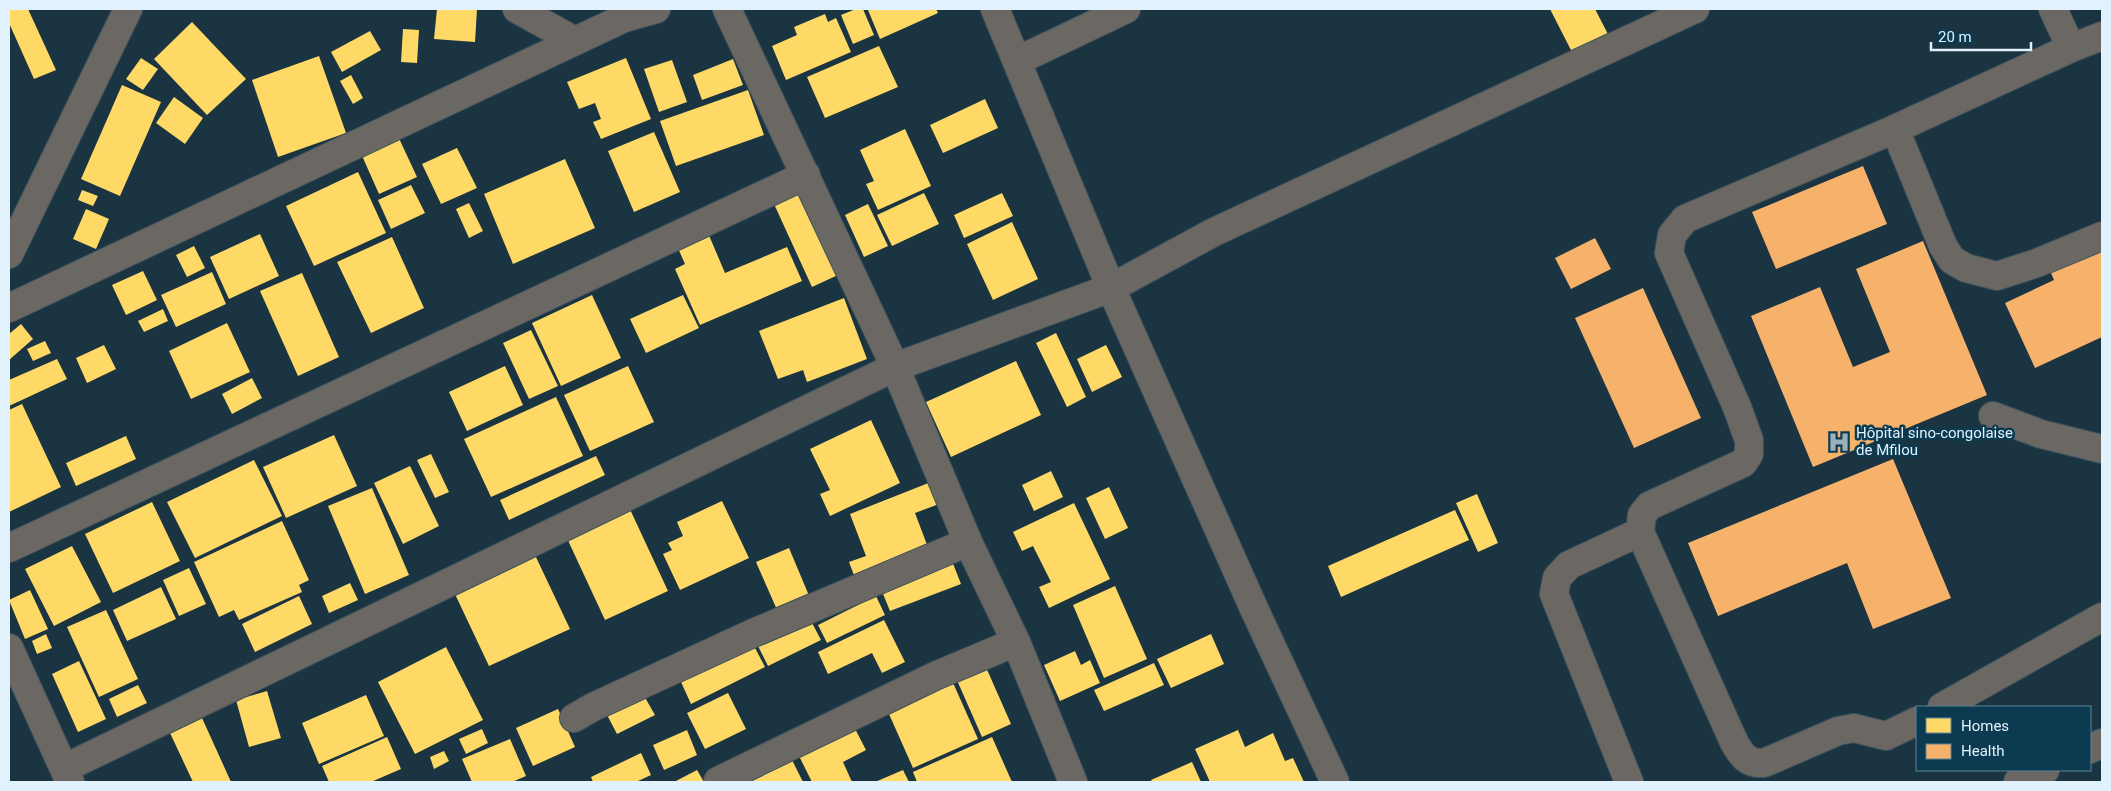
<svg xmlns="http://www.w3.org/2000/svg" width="2111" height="791" font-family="Roboto,sans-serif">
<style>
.homes{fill:#ffd966}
.health{fill:#f6b26b}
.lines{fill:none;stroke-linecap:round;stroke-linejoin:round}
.minor-casing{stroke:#3e525c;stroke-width:30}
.minor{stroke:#6b6763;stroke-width:28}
.labels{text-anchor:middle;stroke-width:5;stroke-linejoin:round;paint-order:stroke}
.poi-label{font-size:15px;fill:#e1f2fd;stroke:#0b3a51;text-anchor:start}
</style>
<rect width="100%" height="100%" fill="#1b3441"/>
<!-- homes -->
<g class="homes">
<polygon points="9,9 28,9 56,70 34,79 9,23"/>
<polygon points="437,9 477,9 475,42 434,39"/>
<polygon points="856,9 863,9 874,35 853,44 841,15"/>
<polygon points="871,9 936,9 938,13 880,39 868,10"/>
<polygon points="1550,9 1595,9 1611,40 1575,58"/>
<polygon points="825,14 828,22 836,18 851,52 786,80 772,46 797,35 794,27"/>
<polygon points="192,22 246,79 207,115 154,59"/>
<polygon points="403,29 419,30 417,63 401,62"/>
<polygon points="370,31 381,50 342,72 331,52"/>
<polygon points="879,46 898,87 825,118 807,77"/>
<polygon points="319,56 346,133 278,157 252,80"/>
<polygon points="141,58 158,69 143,90 126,79"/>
<polygon points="626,58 651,119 601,139 593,122 601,119 595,103 579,109 567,82"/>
<polygon points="733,59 743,85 702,100 693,75"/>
<polygon points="672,60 687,102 659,112 644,69"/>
<polygon points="351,75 363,98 353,104 340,81"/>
<polygon points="122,85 161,102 120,196 81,179"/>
<polygon points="748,90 764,135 676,166 660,121"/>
<polygon points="174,97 203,118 185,144 156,123"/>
<polygon points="985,99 998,128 943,153 930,125"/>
<polygon points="905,129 931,186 878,210 866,184 874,181 860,150"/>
<polygon points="396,132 417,177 379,194 359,149"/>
<polygon points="654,132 680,192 634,212 608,151"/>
<polygon points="457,148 477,188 441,204 422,164"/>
<polygon points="565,159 595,228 513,264 484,194"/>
<polygon points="358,172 386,233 314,266 286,206"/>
<polygon points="411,185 425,213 391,229 378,200"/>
<polygon points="82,190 98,196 93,206 78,200"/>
<polygon points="800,192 838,275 812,287 774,204"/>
<polygon points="924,193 939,224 892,246 877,215"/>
<polygon points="1002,193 1013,216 964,238 954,215"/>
<polygon points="469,203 483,231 469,238 456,209"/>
<polygon points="868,204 888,246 864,257 845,215"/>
<polygon points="86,209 109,219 96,249 73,239"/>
<polygon points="1012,222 1038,279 993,300 967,244"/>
<polygon points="708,233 725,273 787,247 802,281 700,325 675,269 685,264 677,246"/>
<polygon points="260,234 279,276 229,299 210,257"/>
<polygon points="392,237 424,308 371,333 337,262"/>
<polygon points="194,246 205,268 187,277 176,255"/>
<polygon points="143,271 157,300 126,315 112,285"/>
<polygon points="212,272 226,304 176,327 161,295"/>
<polygon points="302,273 339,357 298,376 260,291"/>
<polygon points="592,295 621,358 561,386 532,323"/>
<polygon points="683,295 699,328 646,353 630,319"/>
<polygon points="844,298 867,359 807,382 803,370 778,379 759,331"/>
<polygon points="163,309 168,321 144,332 138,321"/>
<polygon points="227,323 250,372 191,399 169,351"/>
<polygon points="21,324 33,339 9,360 9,334"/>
<polygon points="531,330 558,386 529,399 503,343"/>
<polygon points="1056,333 1086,397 1067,407 1036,343"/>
<polygon points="45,341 51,353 33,361 27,349"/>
<polygon points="104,345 116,369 87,383 76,358"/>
<polygon points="1106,345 1122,377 1092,392 1077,359"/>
<polygon points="57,359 67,379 9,406 9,380"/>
<polygon points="1016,361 1041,415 951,457 926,402"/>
<polygon points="505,366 523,405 467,431 449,392"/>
<polygon points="628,366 654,422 590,451 564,395"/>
<polygon points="252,378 262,398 232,414 222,394"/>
<polygon points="556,397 583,456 491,497 464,439"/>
<polygon points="22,404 61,487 9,512 9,410"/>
<polygon points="871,420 900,483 830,516 820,494 830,490 810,449"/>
<polygon points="334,435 357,486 286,518 263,467"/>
<polygon points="126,436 136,459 76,486 66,463"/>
<polygon points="431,454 449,492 435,498 417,460"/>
<polygon points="596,456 605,475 509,520 500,500"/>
<polygon points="254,460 282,516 195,558 167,502"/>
<polygon points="410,466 439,526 403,544 374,483"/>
<polygon points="1051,471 1063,497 1034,511 1022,485"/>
<polygon points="931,482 939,504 915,513 929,550 855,578 849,562 866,556 850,514"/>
<polygon points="1109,487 1128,528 1105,539 1086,498"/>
<polygon points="372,488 409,575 365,594 328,506"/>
<polygon points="1477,494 1498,543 1478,552 1456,503"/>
<polygon points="722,501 749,558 680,590 663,554 672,550 668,543 683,536 677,522"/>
<polygon points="152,502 180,561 113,593 85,534"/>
<polygon points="1074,503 1110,579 1049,608 1039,587 1051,582 1033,546 1022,551 1013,532"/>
<polygon points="628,505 668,591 605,620 565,534"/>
<polygon points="1455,510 1469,540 1341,597 1328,566"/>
<polygon points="282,521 309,580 299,585 302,592 239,620 234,610 219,617 194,562"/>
<polygon points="72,546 101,602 54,626 25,569"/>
<polygon points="789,548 810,598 778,612 756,562"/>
<polygon points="535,555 570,629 489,666 454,592"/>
<polygon points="952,561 961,584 890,611 881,589"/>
<polygon points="189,568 206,604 179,616 163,580"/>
<polygon points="350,583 358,600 329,613 322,596"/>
<polygon points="1115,586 1147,659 1104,678 1073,605"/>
<polygon points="161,587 176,619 127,641 113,610"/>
<polygon points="30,590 48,629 25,639 9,600"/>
<polygon points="299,596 312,624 255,652 242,624"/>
<polygon points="876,596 885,615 827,643 818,625"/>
<polygon points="106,610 138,679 99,697 67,627"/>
<polygon points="884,620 905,662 882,673 872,653 828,674 818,652"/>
<polygon points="811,621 821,640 768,666 758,646"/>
<polygon points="46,634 52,648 37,654 32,641"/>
<polygon points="1211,634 1224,664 1171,688 1157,659"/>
<polygon points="754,646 765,667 691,704 681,682"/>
<polygon points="446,647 483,720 415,754 378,682"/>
<polygon points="1075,651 1081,665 1090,660 1100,683 1060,701 1044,665"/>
<polygon points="79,661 106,719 78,732 52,674"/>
<polygon points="1154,663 1164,685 1104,711 1094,690"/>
<polygon points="985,665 1011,724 982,737 956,678"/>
<polygon points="950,676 978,739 913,768 885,705"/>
<polygon points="138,685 147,703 117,717 109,699"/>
<polygon points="267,691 281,738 249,747 236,700"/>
<polygon points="728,693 746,729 705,749 687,713"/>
<polygon points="643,694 655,715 617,734 606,713"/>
<polygon points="366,695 384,736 319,764 302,723"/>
<polygon points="558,709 575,747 533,766 516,728"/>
<polygon points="202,718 231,782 193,782 170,733"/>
<polygon points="852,723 866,750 843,762 852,782 812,782 796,750"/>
<polygon points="482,729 488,743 466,754 459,739"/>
<polygon points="687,730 697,755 664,770 653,745"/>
<polygon points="1238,730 1245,747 1273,733 1285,761 1293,758 1304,782 1210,782 1195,749"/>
<polygon points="387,737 401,769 371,782 329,782 322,766"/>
<polygon points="992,737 1012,782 917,782 913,772"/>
<polygon points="510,739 526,776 512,782 472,782 462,759"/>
<polygon points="444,751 449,761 434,769 430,757"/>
<polygon points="788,752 803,782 752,782 747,773"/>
<polygon points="641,753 651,775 636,782 593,782 591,777"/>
<polygon points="1192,762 1201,782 1152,782 1151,780"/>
<polygon points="697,770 704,782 674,782"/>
<polygon points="903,770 909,782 875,782"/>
</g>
<!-- health -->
<g class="health">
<polygon points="1863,166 1887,224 1776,269 1752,212"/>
<polygon points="1595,238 1611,269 1571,289 1555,258"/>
<polygon points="1923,241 1987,395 1813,467 1751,316 1820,287 1853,367 1890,352 1856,269"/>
<polygon points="2102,241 2102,337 2035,368 2005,303 2054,280 2048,266"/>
<polygon points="1643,288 1701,418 1634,448 1575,318"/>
<polygon points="1893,459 1951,598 1873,629 1847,563 1718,616 1688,543"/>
</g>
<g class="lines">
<!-- minor casing -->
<g class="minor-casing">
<g id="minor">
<polyline points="517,9 575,41"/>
<polyline points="727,9 895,367 968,542 1016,642 1073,782"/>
<polyline points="995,9 1111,288 1256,613 1335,782"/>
<polyline points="2053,9 2071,48"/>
<polyline points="1017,61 1126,9"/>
<polyline points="1895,129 1943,246 1952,260 1966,268 1997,276 2037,263 2102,236"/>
<polyline points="9,254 128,9"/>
<polyline points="9,308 624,18 656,9"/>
<polyline points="1993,416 2041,434 2102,449"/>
<polyline points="9,548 806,175"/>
<polyline points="9,648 70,782"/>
<polyline points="1942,707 2102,617"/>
<polyline points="574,718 593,707 751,634 968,542"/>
<path d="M 1917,721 L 1886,736 L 1854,728 L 1838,731 L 1764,763 C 1747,764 1742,756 1734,742 L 1640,532 L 1642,515 L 1649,506 L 1743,463 L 1749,454 L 1749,440 L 1737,407 L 1669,253 L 1672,235 L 1685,219 L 1895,129 L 2071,48 L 2102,36"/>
<polyline points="2090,749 2102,743"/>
<polyline points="65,768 895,367 1111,288 1214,232 1695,9"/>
<polyline points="718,781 935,676 1016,642"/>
<polyline points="1629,782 1554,594 1557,578 1569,565 1640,532"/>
<polyline points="2018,782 2045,770"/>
</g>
</g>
<!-- minor -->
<use href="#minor" class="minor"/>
</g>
<!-- icons -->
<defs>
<g id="hospital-bare" transform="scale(1.725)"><path d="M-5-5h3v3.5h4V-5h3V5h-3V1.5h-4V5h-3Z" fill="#9cb0bb" stroke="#0b3a51" stroke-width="2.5" paint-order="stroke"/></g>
</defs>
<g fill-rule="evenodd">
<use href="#hospital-bare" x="1839" y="442"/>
</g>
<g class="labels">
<!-- poi labels -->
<g class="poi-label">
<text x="1856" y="438">Hôpital sino-congolaise<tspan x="1856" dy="17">de Mfilou</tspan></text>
</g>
</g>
<!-- border -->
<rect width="2111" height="791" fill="none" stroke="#e1f2fd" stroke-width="20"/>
<!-- legend -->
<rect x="1916" y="706" width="175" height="65" fill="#0b3a51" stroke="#618496"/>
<rect x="1926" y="718" width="25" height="15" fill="#ffd966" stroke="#618496"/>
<text x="1961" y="731" font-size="15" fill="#e1f2fd">Homes</text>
<rect x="1926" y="744" width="25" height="15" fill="#f6b26b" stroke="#618496"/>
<text x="1961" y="756" font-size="15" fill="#e1f2fd">Health</text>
<!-- scale -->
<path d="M1931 42v8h100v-8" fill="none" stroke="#e1f2fd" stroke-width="2.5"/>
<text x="1938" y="42" font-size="15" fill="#e1f2fd" stroke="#0b3a51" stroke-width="4" paint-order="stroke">20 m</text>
</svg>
